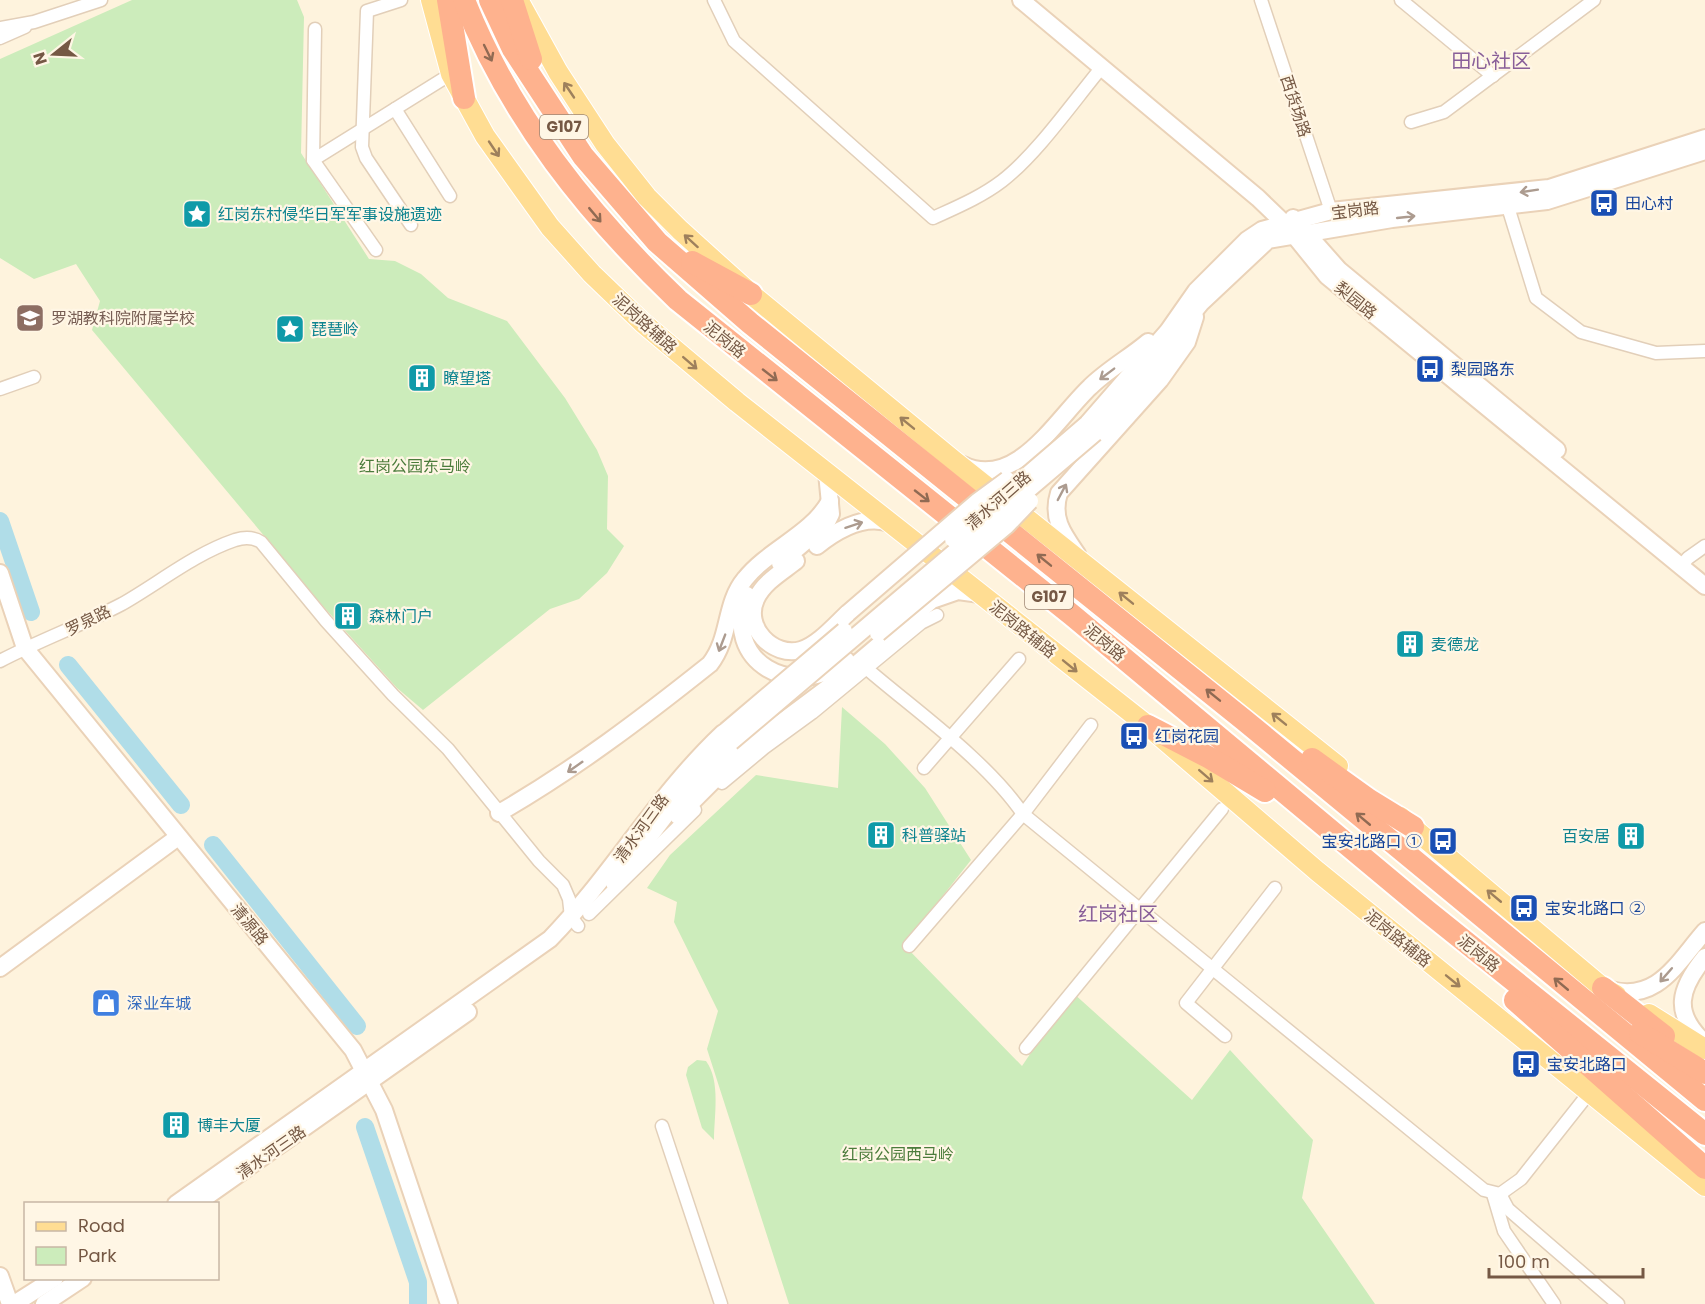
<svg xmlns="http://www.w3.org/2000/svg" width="1705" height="1304" font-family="Poppins,'Noto Sans SC',sans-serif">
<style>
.green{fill:#ccecbb}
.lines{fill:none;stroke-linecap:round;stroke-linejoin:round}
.river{stroke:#b0dde8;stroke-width:18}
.street-casing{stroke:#e2cfb9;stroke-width:15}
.secondary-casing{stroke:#ead2b8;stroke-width:20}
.primary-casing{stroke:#fff;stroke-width:22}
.highway-casing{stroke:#fff;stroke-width:26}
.street{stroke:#fff;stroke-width:12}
.secondary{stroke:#fff;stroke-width:16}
.primary{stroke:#ffdd93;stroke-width:20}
.highway{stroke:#feb28e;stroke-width:22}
.secondary-bridge-casing{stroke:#ead2b8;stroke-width:20;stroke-linecap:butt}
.secondary-bridge{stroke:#fff;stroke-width:16}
.oneway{stroke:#906a53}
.oneway2{stroke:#9e805c}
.oneway3{stroke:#ac9b8f}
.labels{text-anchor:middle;stroke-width:4.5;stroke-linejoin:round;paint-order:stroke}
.shield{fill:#fff6e5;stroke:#9e8774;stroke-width:1.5}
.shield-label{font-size:15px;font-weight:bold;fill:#755844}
.street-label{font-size:16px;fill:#755844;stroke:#fff6e5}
.transit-label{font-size:16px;fill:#164399;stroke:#fff6e5;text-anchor:start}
.culture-label{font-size:16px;fill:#0d838f;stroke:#fff6e5;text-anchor:start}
.education-label{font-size:16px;fill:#785e54;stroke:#fff6e5;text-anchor:start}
.park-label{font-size:16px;fill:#4b7c3b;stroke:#fff6e5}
.shop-label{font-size:16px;fill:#366cbe;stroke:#fff6e5;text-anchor:start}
.quarter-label{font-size:20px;fill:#895f99;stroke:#fff6e5}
</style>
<rect width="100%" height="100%" fill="#fef3dd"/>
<!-- green -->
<g class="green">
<polygon points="132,0 297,0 304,17 301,153 369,259 395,261 421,274 448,298 507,321 565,398 597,450 608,476 607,529 624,546 607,573 579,599 550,609 423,710 397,688 322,605 92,330 100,301 76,264 34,279 0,258 0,59"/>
<polygon points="842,707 885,744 925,788 971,860 904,945 1022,1066 1072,992 1192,1100 1230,1050 1313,1140 1302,1198 1375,1304 789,1304 707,1049 718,1011 674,922 677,902 647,888 670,855 756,775 838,788"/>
<path d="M 697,1060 L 706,1061 C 721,1081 714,1117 714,1140 L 702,1128 L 686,1075 L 688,1067 Z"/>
</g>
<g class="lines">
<!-- river -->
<g class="river">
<polyline points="0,521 31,612"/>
<polyline points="68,665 181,805"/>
<polyline points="213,845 357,1026"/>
<polyline points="365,1127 418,1282 418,1304"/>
</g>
<!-- street casing -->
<g class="street-casing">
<g id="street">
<polyline points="401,0 367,11 362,147 366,158 411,225"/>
<path d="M 714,0 L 734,41 L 933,218 C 957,207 981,197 1002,181 C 1037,154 1073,102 1102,67"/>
<polyline points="1261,0 1331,211"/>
<polyline points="1401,0 1493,76"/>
<polyline points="0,28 34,22 101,0"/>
<polyline points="315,29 313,160 376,250"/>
<polyline points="0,38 25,27"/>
<polyline points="395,109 450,196"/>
<polyline points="1411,122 1444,112 1594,0"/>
<polyline points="313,160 451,74"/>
<polyline points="1508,207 1536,298 1581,332 1656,353 1705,351"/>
<polyline points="0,389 34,377"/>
<polyline points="1681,566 1688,558 1705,546"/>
<path d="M 0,661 C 40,640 82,625 122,604 C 159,583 194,554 235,540 C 245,537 253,537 261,542 L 326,621 L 393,695 L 448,749 L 539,861 L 563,885 L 569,899 L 571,917 L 578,926"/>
<path d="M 866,668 C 916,711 986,760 1023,814 L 1484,1190 L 1500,1194 L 1521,1179 L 1589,1093"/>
<polyline points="924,768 1019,659"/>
<polyline points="722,783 764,748 812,713 921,623 937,615"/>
<polyline points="589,914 695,810"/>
<polyline points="909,946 1023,814 1091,725"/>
<polyline points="1225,1036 1186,1003 1275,888"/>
<polyline points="1026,1048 1222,809"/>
<polyline points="662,1126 721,1304"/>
<polyline points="1493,1194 1504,1231 1554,1304"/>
<polyline points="1500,1194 1508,1209 1618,1304"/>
</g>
</g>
<!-- secondary casing -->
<g class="secondary-casing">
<g id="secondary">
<polyline points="1021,0 1258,198 1285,224 1327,276 1705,586"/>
<polyline points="1293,218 1339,270 1557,450"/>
<polyline points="1087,424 1168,331 1196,291 1247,240 1262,230 1331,211 1549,188 1705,138"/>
<polyline points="1095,433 1154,367 1183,325 1201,303 1268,240 1392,219 1547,201 1705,151"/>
<path d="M 963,465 C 1016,491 1057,418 1090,387 C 1107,370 1129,358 1148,342"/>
<path d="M 817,546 C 837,530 865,513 892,524"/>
<path d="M 1077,554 C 1063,534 1051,518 1059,493 L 1160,380 L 1187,342 L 1195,317"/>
<path d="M 796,561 C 782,572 764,582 756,599 C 743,627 773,658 801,650 C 818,645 835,625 848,613"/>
<polyline points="780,563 826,524 831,514 827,473"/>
<polyline points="0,573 25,648 353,1050 384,1110 449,1304"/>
<path d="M 747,595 C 721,662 794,702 846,660"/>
<path d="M 499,813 C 575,769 641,719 710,664 C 731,637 724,604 745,579 C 769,549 811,535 830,501"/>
<polyline points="678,816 743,751 833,684 932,600 958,591 980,594"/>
<polyline points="614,883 691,782 731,742"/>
<path d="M 1705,957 C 1679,989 1672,1013 1705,1043"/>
<polyline points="0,968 178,837"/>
<path d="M 1607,989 C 1657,1004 1676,964 1705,931"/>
<path d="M 176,1204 L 550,939 C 613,874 657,795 723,733"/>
<polyline points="196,1204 468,1012"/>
<polyline points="0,1276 10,1304"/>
<polyline points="14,1304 55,1278"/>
<polyline points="44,1304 83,1278"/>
</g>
</g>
<!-- primary casing -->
<g class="primary-casing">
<g id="primary">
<polyline points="431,0 451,74 485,136 550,227 592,274 643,323 737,402 1148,726 1317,871 1705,1186"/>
<polyline points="521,5 558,72 605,144 647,197 680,230 751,294 953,460 1338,766"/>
<polyline points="1400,817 1603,988 1616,995"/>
<polyline points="1649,1014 1705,1049"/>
</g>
</g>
<!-- highway casing -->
<g class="highway-casing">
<g id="highway">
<polyline points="448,0 464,98"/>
<path d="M 464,0 C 510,117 588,214 678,300 L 1072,615 L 1427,911 L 1705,1134"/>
<polyline points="490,0 513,49 583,156 657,242 750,323 1244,720 1705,1100"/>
<polyline points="512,0 531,59"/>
<polyline points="692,262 751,294"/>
<polyline points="1148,726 1210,758 1265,791"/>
<polyline points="1312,759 1369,800 1413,827"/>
<polyline points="1603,988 1664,1036"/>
<polyline points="1515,1000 1705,1168"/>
<polyline points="1640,1033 1705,1073"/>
</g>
</g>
<!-- street -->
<use href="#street" class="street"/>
<!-- secondary -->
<use href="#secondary" class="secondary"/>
<!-- primary -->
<use href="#primary" class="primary"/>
<!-- highway -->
<use href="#highway" class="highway"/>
<!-- secondary-bridge casing -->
<g class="secondary-bridge-casing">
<g id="secondary-bridge">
<polyline points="953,539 1087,424"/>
<polyline points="848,613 977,502 1007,480"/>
<polyline points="878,633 1007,525 1030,501"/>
<polyline points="726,731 844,631"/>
<polyline points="731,742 1095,433"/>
</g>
</g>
<!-- secondary-bridge -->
<use href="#secondary-bridge" class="secondary-bridge"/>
</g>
<!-- one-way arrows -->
<defs><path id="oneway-shaft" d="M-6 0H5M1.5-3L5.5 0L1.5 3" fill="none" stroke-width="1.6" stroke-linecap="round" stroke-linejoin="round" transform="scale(1.5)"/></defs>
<g class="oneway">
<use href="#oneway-shaft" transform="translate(488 53) rotate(64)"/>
<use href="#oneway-shaft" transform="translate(595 215) rotate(50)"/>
<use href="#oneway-shaft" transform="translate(770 375) rotate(38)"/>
<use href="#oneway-shaft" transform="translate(922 496) rotate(38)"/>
<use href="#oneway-shaft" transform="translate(1044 560) rotate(-141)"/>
<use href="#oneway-shaft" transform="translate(1213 695) rotate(-141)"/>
<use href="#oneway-shaft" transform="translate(1363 819) rotate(-140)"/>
<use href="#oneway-shaft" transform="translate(1561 984) rotate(-140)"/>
</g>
<g class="oneway2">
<use href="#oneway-shaft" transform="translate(569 90) rotate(-124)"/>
<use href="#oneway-shaft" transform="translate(494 149) rotate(56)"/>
<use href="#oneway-shaft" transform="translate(691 241) rotate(-138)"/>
<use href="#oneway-shaft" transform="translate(690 363) rotate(41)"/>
<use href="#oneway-shaft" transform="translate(907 423) rotate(-141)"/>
<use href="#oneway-shaft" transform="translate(1126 598) rotate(-141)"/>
<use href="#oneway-shaft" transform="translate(1070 666) rotate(39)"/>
<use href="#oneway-shaft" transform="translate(1279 719) rotate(-141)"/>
<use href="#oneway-shaft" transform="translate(1206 776) rotate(41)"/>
<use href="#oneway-shaft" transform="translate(1494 896) rotate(-140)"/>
<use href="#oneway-shaft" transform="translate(1453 981) rotate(39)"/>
</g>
<g class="oneway3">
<use href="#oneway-shaft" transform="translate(1529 191) rotate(171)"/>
<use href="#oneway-shaft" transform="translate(1406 217) rotate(-6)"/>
<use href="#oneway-shaft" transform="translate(1107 374) rotate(143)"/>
<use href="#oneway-shaft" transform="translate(1062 492) rotate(-62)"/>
<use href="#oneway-shaft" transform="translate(854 525) rotate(-18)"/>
<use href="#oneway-shaft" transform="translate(722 643) rotate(111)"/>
<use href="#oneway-shaft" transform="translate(575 767) rotate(145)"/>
<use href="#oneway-shaft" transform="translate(1666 975) rotate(131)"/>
</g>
<!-- icons -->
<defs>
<g id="bus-square" transform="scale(1.5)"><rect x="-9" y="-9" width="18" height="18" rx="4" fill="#1a4fb4" stroke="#fff6e5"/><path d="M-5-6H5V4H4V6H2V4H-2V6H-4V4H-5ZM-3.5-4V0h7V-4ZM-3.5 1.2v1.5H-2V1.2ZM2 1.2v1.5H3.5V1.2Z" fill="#fff"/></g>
<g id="sight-square" transform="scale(1.5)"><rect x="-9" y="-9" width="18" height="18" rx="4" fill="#0f9aa8" stroke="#fff6e5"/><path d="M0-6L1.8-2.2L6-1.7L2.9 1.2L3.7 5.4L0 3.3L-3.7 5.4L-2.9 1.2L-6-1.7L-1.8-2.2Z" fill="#fff"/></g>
<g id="school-square" transform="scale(1.5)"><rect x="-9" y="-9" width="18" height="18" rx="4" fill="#8d6e63" stroke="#fff6e5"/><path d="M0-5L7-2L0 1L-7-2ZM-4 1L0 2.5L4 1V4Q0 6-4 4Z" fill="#fff"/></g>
<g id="building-square" transform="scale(1.5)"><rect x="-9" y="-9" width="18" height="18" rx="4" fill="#0f9aa8" stroke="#fff6e5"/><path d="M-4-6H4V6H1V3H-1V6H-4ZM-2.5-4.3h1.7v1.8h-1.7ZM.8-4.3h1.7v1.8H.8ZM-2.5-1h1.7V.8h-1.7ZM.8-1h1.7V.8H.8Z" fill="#fff"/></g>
<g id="shop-square" transform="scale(1.5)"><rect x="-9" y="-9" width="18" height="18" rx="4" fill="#3f7fe0" stroke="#fff6e5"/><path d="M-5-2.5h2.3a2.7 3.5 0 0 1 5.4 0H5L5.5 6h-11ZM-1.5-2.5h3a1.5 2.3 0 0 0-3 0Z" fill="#fff"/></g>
</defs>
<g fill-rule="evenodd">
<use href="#bus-square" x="1604" y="203"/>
<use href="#sight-square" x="197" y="214"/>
<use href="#school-square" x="30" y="318"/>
<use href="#sight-square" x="290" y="329"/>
<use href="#bus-square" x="1430" y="369"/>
<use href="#building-square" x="422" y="378"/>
<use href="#building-square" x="348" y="616"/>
<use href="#building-square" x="1410" y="644"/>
<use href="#bus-square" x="1134" y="736"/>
<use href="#building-square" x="881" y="835"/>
<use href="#building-square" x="1631" y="836"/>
<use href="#bus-square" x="1443" y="841"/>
<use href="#bus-square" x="1524" y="908"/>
<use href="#shop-square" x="106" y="1003"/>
<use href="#bus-square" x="1526" y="1064"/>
<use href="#building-square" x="176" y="1125"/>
</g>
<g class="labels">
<!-- shield labels -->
<g class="shield">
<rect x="540" y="115" width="48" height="24" rx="4.5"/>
<rect x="1025" y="585" width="48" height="24" rx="4.5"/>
</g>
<g class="shield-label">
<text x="564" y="132">G107</text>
<text x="1049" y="602">G107</text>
</g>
<!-- street labels -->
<g class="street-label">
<text transform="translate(1296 106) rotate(72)" y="6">西货场路</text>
<text transform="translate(1355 210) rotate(-7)" y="6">宝岗路</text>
<text transform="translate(1356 300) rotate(39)" y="6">梨园路</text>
<text transform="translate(645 323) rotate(42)" y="6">泥岗路辅路</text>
<text transform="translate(725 339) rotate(39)" y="6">泥岗路</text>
<text transform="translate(998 500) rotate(-41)" y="6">清水河三路</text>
<text transform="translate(88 620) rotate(-26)" y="6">罗泉路</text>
<text transform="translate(1023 629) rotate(39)" y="6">泥岗路辅路</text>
<text transform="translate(1105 642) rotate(40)" y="6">泥岗路</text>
<text transform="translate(641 828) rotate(-54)" y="6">清水河三路</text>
<text transform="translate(250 924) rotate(50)" y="6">清源路</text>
<text transform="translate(1398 938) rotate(39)" y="6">泥岗路辅路</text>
<text transform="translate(1479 953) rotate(39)" y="6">泥岗路</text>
<text transform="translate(271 1152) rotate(-35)" y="6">清水河三路</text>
</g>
<!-- transit labels -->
<g class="transit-label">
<text x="1625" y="209">田心村</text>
<text x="1451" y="375">梨园路东</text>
<text x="1155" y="742">红岗花园</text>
<text x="1422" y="847" text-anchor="end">宝安北路口 ①</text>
<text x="1545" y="914">宝安北路口 ②</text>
<text x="1547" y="1070">宝安北路口</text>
</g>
<!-- culture labels -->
<g class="culture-label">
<text x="218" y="220">红岗东村侵华日军军事设施遗迹</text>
<text x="311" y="335">琵琶岭</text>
<text x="443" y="384">瞭望塔</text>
<text x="369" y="622">森林门户</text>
<text x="1431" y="650">麦德龙</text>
<text x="902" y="841">科普驿站</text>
<text x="1610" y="842" text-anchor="end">百安居</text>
<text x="197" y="1131">博丰大厦</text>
</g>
<!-- education labels -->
<g class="education-label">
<text x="51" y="324">罗湖教科院附属学校</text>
</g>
<!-- park labels -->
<g class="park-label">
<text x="415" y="472">红岗公园东马岭</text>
<text x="898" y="1160">红岗公园西马岭</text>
</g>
<!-- shop labels -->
<g class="shop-label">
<text x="127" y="1009">深业车城</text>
</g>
<!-- quarter labels -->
<g class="quarter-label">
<text x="1491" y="68">田心社区</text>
<text x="1118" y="921">红岗社区</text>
</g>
</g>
<!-- legend -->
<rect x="24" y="1202" width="195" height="78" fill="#fff6e5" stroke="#c8b7a5" stroke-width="1.5"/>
<rect x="36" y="1222" width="30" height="9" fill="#ffdd93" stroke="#c8b7a5" stroke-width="1.5"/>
<text x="78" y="1232" font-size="18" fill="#755844">Road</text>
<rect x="36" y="1247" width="30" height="18" fill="#ccecbb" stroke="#c8b7a5" stroke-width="1.5"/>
<text x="78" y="1262" font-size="18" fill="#755844">Park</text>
<!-- north arrow -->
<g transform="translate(54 54) rotate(252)" stroke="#fff6e5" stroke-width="4.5" paint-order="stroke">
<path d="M0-4.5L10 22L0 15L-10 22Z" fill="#755844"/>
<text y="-9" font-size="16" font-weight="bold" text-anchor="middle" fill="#755844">N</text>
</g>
<!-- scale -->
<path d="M1489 1268v9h154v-9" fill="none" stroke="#755844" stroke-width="3"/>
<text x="1498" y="1268" font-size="18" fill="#755844" stroke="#fff6e5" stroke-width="4.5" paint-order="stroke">100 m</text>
</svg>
